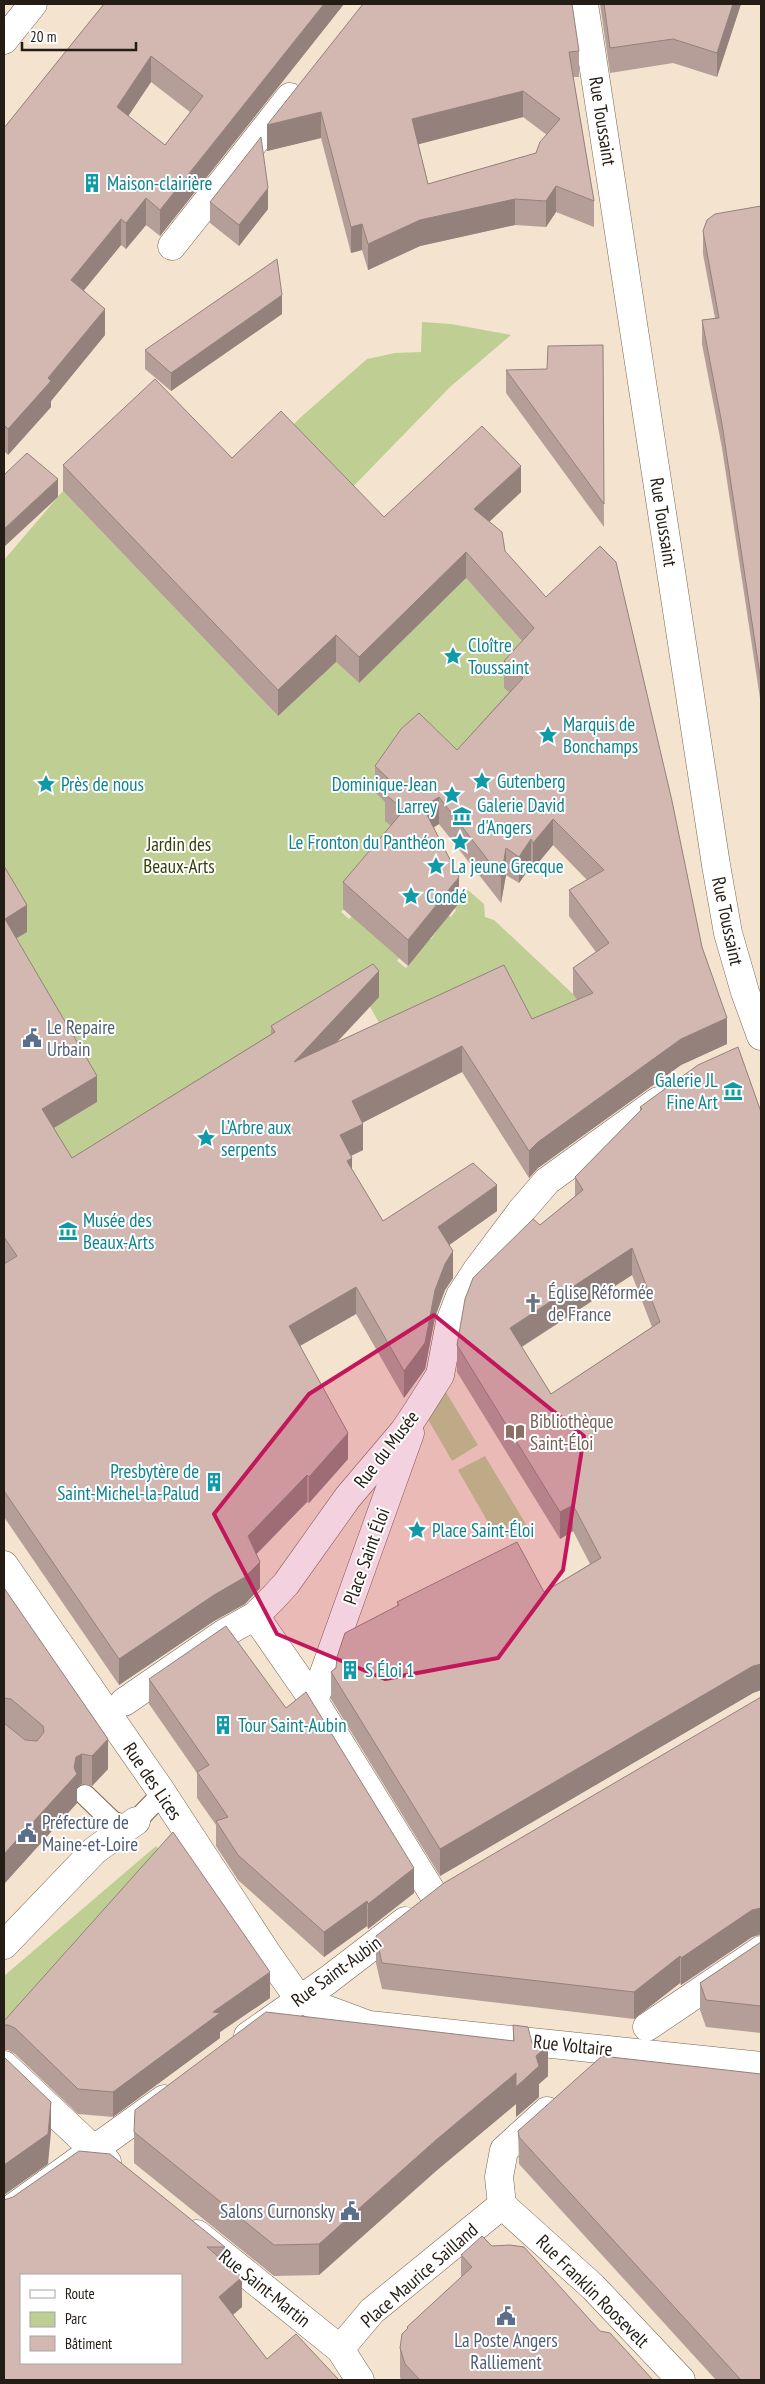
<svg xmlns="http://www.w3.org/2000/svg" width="765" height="2384" font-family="'PT Sans Narrow',sans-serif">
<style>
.green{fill:#bfcf93}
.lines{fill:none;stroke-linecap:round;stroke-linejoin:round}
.lane-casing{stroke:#766755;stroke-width:22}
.street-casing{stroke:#766755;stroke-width:29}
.secondary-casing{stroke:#766755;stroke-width:29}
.lane{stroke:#fff;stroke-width:20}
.street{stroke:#fff;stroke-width:28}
.secondary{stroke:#fff;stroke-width:28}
.wall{fill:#b59e98;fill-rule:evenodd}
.shaded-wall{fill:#94817c}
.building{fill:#d3b8b1;stroke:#94817c;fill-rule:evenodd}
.marked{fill:#c2185b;fill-opacity:0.2;stroke:#c2185b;stroke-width:4;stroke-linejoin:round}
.labels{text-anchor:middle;stroke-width:4;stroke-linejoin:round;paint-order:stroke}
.street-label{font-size:19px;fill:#231d15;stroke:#fff}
.culture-label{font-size:19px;fill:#0d838f;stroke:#fff;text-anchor:start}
.park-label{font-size:19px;fill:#354008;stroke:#fff}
.service-label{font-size:19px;fill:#4e5e75;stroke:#fff;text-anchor:start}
.worship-label{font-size:19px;fill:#5b616d;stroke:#fff;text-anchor:start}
.education-label{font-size:19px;fill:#785e54;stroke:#fff;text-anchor:start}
</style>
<rect width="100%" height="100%" fill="#f4e3cf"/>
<!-- green -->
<g class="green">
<polygon points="422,322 451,324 511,335 450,387 341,499 281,437 301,417 367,359 395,353 421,352"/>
<polygon points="63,491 278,716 336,662 359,683 466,578 534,654 523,704 395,811 411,840 341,912 349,919 352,916 399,958 397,961 406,968 413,960 410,956 427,936 431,939 436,932 434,930 447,914 451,917 456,910 453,906 468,890 484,904 485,917 494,920 573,994 599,1028 387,1037 364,996 72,1185 42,1135 97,1102 5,945 4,893 4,560"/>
<polygon points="441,1384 478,1445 452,1461 425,1414"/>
<polygon points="485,1456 530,1531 497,1538 458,1470"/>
<polygon points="156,1846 163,1854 4,2028 4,1976"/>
</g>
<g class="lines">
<!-- lane casing -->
<g class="lane-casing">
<polyline id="lane" points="85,1795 112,1821 124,1826 136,1821 162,1794"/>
</g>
<!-- street casing -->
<g class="street-casing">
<g id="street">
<polyline points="584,4 716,865 728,933 745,992 761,1036"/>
<polyline points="172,246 290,97"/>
<polyline points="4,1565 159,1788 266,1952 299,1999 369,2025 761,2066"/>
<polyline points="255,1616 314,1701 435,1897"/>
<polyline points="314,1701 410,1433"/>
<polyline points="124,1702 223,1634 255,1616 273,1598 286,1584 348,1497 404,1431 418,1410 440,1375 450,1322 460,1296 477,1270 522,1210 547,1181 658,1101"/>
<polyline points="4,1945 95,1850 136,1821"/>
<polyline points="647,2027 761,1950"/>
<polyline points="248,2036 328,1980 405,1921"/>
<polyline points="4,2065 107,2162"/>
<polyline points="502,2205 593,2287 681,2380"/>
<polyline points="502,2205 499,2177 504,2150 547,2111"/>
<polyline points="4,2214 164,2099"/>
<polyline points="197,2234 340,2349 360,2380"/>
<polyline points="340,2349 372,2311 502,2205"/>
</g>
</g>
<!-- secondary casing -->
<g class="secondary-casing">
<polyline id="secondary" points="4,40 33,4"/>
</g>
<!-- lane -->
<use href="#lane" class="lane"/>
<!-- street -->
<use href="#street" class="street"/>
<!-- secondary -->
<use href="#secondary" class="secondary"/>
</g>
<!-- wall -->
<g class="wall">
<path d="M 104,4 L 344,4 L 160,236 L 146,225 L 126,249 L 121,245 L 84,290 L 105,335 L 51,401 L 51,407 L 8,455 L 4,451 L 4,128 ZM 151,82 L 190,112 L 165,145 L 128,116 Z"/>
<path d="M 363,4 L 579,51 L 579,77 L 573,77 L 594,201 L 594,227 L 556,212 L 546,227 L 515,225 L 420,246 L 368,270 L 362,250 L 351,253 L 321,138 L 267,151 ZM 523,117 L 547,135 L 536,153 L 428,184 L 418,144 Z"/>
<polygon points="600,4 741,4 717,77 673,63 610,73"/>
<polygon points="210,202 268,209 239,246 210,223"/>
<polygon points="761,206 761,705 722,448 702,344 702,320 715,318 703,254 703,231"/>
<polygon points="282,314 171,391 145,369 145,350"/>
<polygon points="603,345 604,527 506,393 506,370 547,369"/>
<polygon points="232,458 384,517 521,492 489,522 505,551 702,947 727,1044 681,1065 538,1168 529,1178 462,1072 362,1123 363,1150 351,1156 352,1170 383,1221 497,1211 449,1245 453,1278 445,1290 435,1317 425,1369 404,1398 356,1314 300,1346 348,1459 309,1503 307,1502 256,1554 260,1588 245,1604 214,1621 119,1685 4,1517 4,866 27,932 16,938 97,1102 54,1128 72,1158 271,1034 271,1026 379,997 337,1042 532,1019 577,1000 573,994 573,968 596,952 569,916 569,890 587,880 553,845 533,869 531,866 519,883 506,875 501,903 439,824 434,827 459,903 408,966 343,909 343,882 391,826 385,821 385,802 375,792 375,766 457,750 509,692 504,688 504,661 522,641 466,578 359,683 336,662 278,716 63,491 63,465"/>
<path d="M 640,1107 L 761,1112 L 761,1690 L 753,1693 L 440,1876 L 331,1699 L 331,1672 L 397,1606 L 397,1602 L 544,1592 L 590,1564 L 573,1531 L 560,1539 L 457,1372 L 457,1345 L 540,1225 L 575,1196 L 575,1177 L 640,1111 ZM 632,1275 L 652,1327 L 551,1394 L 522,1347 Z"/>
<polygon points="4,1588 108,1769 92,1786 82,1784 77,1787 77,1803 4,1884"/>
<polygon points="149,1679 414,1893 368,1929 367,1926 324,1957 238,1880 216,1846 216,1825 197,1798 197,1773 149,1704"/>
<polygon points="761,1697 761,1935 752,1937 681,1985 680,1983 634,2019 382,1989 376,1963 376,1936"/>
<polygon points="761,1942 761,2033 706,2027 700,2010 700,1983"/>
<polygon points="270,1998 220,2032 220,2038 113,2117 78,2114 15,2054 8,2050 4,2050 4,2021"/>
<polygon points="513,2025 532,2043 548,2076 539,2084 539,2097 516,2117 516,2104 436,2171 319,2275 274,2276 134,2163 134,2132 513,2041"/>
<polygon points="518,2131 761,2380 716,2380 519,2164"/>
<polygon points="4,2200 225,2247 225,2262 242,2307 233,2315 267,2359 4,2380"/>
<polygon points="492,2246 600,2331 653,2380 401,2380 400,2377 400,2348 407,2329 407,2327 461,2278 461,2255"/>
</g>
<!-- shaded-wall -->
<g class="shaded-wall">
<polygon points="324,4 344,4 160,236 160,210"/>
<polygon points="733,4 741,4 717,77 717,53"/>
<polygon points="151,56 151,82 117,133 117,107"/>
<polygon points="523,91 523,117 412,146 412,119"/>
<polygon points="321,112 321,138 267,151 267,125"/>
<polygon points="556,186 556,212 546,227 546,201"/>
<polygon points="268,188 268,209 239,246 239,225"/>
<polygon points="146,198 146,225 126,249 126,223"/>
<polygon points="515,199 515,225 420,246 368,270 368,244 420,220"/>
<polygon points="121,219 121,245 71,306 71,280"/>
<polygon points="362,224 362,250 351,253 351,227"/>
<polygon points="282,295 282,314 171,391 171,373"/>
<polygon points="105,309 105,335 51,401 51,407 8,455 8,429 48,378"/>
<polygon points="521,466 521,492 474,536 474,509"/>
<polygon points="58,479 58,497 4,547 4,529"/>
<polygon points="466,552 466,578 359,683 359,657"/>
<polygon points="336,635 336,662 278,716 278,690"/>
<polygon points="439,797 439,824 423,834 423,807"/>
<polygon points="553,819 553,845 533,869 533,843"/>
<polygon points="531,839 531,866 519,883 519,857"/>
<polygon points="506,848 506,875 501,903 501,877"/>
<polygon points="459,877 459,903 408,966 408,940"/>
<polygon points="27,905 27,932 5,945 5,919"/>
<polygon points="379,971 379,997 294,1088 294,1062"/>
<polygon points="727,1018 727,1044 681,1065 538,1168 529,1178 529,1151 538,1142 681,1039"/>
<polygon points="462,1046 462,1072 352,1128 352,1101"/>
<polygon points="97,1076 97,1102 42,1135 42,1109"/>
<polygon points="363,1124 363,1150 340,1161 340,1135"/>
<polygon points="352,1158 352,1184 347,1161"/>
<polygon points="497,1185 497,1211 438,1253 438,1227"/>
<polygon points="632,1248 632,1275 510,1354 510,1328"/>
<polygon points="453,1251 453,1278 445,1290 435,1317 425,1369 404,1398 404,1371 445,1264"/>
<polygon points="356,1287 356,1314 289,1352 289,1326"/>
<polygon points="348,1433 348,1459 309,1503 309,1477"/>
<polygon points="307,1475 307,1502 248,1563 248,1536"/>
<polygon points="573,1505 573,1531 560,1539 560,1512"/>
<polygon points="260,1562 260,1588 245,1604 214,1621 119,1685 119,1659"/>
<polygon points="761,1664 761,1690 753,1693 440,1876 440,1849 753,1666"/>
<polygon points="108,1739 108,1769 92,1786 92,1756"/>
<polygon points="82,1754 82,1784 77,1787 77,1803 4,1884 4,1854 74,1768 76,1757"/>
<polygon points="414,1868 414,1893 368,1929 368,1904"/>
<polygon points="367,1901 367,1926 324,1957 324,1932"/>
<polygon points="760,1908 760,1934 752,1937 681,1985 681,1958 752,1910"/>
<polygon points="680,1956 680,1983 634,2019 634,1992"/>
<polygon points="270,1972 270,1998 220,2032 220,2038 113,2117 113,2092 213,2012"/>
<polygon points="548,2045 548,2076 539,2084 539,2097 516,2117 516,2087 536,2056"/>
<polygon points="516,2073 516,2104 436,2171 319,2275 319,2244 436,2140"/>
<polygon points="51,2102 51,2132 48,2164 4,2195 4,2165"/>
<polygon points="242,2277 242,2307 219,2326 219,2297"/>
</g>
<!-- building -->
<g class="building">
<path d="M 104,4 L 324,4 L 160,210 L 146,198 L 126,223 L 121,219 L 71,280 L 105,309 L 48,378 L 51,381 L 8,429 L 4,425 L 4,128 ZM 151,56 L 203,96 L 165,145 L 117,107 Z"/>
<path d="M 363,4 L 572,4 L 579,51 L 569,52 L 594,201 L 556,186 L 546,201 L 515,199 L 420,220 L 368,244 L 362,224 L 351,227 L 321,112 L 267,125 ZM 523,91 L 560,119 L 540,142 L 536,153 L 428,184 L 412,119 Z"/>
<polygon points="604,4 733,4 717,53 673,39 610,48"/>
<polygon points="261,137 268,188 239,225 210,202"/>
<polygon points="761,206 761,682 722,424 702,320 719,318 703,231 707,220 715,214"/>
<polygon points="277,259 282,295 171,373 145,350"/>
<polygon points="603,345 604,504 506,370 547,369 548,346"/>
<polygon points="155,379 232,458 281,411 384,517 482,426 521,466 474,509 502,532 505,551 546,597 600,546 616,562 672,801 702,947 727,1018 681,1039 538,1142 529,1151 462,1046 352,1101 363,1124 340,1135 352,1158 347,1161 383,1221 473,1163 497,1185 438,1227 453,1251 445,1264 435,1290 425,1343 404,1371 356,1287 289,1326 348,1433 309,1477 307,1475 248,1536 260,1562 245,1577 214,1595 119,1659 4,1491 4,1264 17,1256 4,1237 4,866 27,905 5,919 97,1076 42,1109 72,1158 275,1032 271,1026 373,964 379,971 294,1062 504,965 532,1019 593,993 573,968 609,943 569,890 604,870 553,819 533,843 531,839 519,857 506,848 501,877 439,797 423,807 459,877 408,940 343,882 404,810 385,794 395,785 375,766 401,729 419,713 457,750 523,678 504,661 534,628 466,552 359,657 336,635 278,690 63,465"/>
<polygon points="27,453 58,479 4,529 4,475"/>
<path d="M 738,1047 L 761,1112 L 761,1664 L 753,1666 L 440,1849 L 331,1672 L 336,1668 L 337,1657 L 345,1633 L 399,1605 L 397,1602 L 517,1542 L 544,1592 L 601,1558 L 573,1505 L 560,1512 L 457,1345 L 465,1299 L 473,1278 L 533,1219 L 540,1225 L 583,1190 L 575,1177 L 642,1109 L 640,1107 L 698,1065 ZM 632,1248 L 660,1322 L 551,1394 L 510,1328 Z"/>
<polygon points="4,1588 108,1739 92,1756 82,1754 76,1757 74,1768 77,1774 4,1854 4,1723 25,1740 37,1741 44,1732 43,1726 11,1699 4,1698"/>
<polygon points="226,1626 286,1708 306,1692 414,1868 368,1904 367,1901 324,1932 238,1855 216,1821 228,1817 197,1772 209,1765 149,1679"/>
<polygon points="761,1697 761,1908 752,1910 681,1958 680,1956 634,1992 382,1963 376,1936 444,1883"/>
<polygon points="173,1832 270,1972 213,2012 220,2013 113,2092 78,2089 15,2028 8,2025 4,2025 4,2021"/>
<polygon points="761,1942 761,2006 706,2000 700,1983"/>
<polygon points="266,2012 514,2041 513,2025 528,2027 532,2043 548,2045 536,2056 539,2066 516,2087 516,2073 436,2140 319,2244 274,2245 134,2132 135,2110"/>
<polygon points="602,2056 761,2074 761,2380 741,2380 519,2137 518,2131"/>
<polygon points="4,2057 51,2102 48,2134 4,2165"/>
<path d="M 79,2151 L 110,2154 L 225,2247 L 207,2247 L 242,2277 L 219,2297 L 267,2359 L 296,2334 L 339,2380 L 4,2380 L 4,2200 L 13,2197 ZM 21,2275 L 181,2275 L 181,2363 L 21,2363 Z"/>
<polygon points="482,2236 492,2246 510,2245 524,2247 600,2331 610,2333 653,2380 420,2380 405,2364 400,2348 402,2334 408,2328 407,2327 472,2267 461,2255"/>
</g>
<!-- marked area -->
<path class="marked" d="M 434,1315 L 584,1436 L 563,1570 L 498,1658 L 385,1679 L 277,1634 L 214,1514 L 309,1394 Z"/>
<!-- icons -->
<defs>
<g id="building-bare" transform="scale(1.5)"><path d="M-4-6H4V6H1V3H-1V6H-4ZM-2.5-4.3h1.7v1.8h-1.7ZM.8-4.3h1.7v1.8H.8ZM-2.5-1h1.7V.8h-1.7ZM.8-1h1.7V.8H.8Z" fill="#0f9aa8" stroke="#fff" stroke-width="2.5" paint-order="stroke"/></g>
<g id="sight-bare" transform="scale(1.5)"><path d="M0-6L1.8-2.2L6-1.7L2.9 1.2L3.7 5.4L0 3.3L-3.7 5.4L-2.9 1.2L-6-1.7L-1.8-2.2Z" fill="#0f9aa8" stroke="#fff" stroke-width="2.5" paint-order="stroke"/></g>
<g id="museum-bare" transform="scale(1.5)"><path d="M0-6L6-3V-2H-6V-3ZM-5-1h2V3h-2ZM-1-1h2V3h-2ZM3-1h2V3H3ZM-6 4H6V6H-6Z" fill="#0f9aa8" stroke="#fff" stroke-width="2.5" paint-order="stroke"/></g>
<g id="civic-bare" transform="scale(1.5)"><path d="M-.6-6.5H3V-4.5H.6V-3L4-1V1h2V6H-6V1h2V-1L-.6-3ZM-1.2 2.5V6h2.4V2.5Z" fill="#5c6f8a" stroke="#fff" stroke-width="2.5" paint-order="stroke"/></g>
<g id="church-bare" transform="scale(1.5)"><path d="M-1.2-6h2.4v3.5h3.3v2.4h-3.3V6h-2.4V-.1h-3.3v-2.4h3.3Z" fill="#6b7280" stroke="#fff" stroke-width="2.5" paint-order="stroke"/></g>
<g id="library-bare" transform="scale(1.5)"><path d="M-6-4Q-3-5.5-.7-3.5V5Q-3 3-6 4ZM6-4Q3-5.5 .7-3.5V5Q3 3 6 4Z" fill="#8d6e63" stroke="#fff" stroke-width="2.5" paint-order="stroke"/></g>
</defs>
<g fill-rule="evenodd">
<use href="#building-bare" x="92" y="183"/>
<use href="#sight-bare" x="453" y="656"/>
<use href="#sight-bare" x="548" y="735"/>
<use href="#sight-bare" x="482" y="781"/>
<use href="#sight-bare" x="46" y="784"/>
<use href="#sight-bare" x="452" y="795"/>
<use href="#museum-bare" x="462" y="816"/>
<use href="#sight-bare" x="460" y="842"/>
<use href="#sight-bare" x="436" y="866"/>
<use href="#sight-bare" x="411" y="896"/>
<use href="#civic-bare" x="32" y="1038"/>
<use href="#museum-bare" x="733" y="1091"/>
<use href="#sight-bare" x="206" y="1138"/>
<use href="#museum-bare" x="68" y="1231"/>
<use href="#church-bare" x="533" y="1303"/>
<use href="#library-bare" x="515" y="1432"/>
<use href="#building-bare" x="214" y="1482"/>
<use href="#sight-bare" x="417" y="1530"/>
<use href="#building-bare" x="350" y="1670"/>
<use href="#building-bare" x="223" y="1725"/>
<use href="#civic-bare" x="27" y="1833"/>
<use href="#civic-bare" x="350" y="2211"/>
<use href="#civic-bare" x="506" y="2316"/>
</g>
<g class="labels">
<!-- street labels -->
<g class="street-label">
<text transform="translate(603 121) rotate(81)" y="7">Rue Toussaint</text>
<text transform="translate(664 522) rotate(81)" y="7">Rue Toussaint</text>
<text transform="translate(728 921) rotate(78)" y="7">Rue Toussaint</text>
<text transform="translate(386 1449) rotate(-52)" y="7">Rue du Musée</text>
<text transform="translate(366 1556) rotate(-70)" y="7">Place Saint Éloi</text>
<text transform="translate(153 1781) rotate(56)" y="7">Rue des Lices</text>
<text transform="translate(336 1971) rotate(-36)" y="7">Rue Saint-Aubin</text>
<text transform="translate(573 2045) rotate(6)" y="7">Rue Voltaire</text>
<text transform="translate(419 2275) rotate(-41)" y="7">Place Maurice Sailland</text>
<text transform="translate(265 2288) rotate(39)" y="7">Rue Saint-Martin</text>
<text transform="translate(593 2291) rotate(45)" y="7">Rue Franklin Roosevelt</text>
</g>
<!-- culture labels -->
<g class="culture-label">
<text x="107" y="190">Maison-clairière</text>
<text x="468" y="652">Cloître<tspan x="468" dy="22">Toussaint</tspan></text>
<text x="563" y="731">Marquis de<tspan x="563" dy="22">Bonchamps</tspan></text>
<text x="497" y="788">Gutenberg</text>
<text x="61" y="791">Près de nous</text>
<text x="437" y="791" text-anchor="end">Dominique-Jean<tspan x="437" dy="22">Larrey</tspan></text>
<text x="477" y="812">Galerie David<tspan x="477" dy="22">d'Angers</tspan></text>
<text x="445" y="849" text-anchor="end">Le Fronton du Panthéon</text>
<text x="451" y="873">La jeune Grecque</text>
<text x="426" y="903">Condé</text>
<text x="718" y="1087" text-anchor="end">Galerie JL<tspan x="718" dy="22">Fine Art</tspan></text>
<text x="221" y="1134">L’Arbre aux<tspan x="221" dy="22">serpents</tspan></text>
<text x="83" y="1227">Musée des<tspan x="83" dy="22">Beaux-Arts</tspan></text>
<text x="199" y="1478" text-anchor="end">Presbytère de<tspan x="199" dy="22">Saint-Michel-la-Palud</tspan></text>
<text x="432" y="1537">Place Saint-Éloi</text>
<text x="365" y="1677">S Éloi 1</text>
<text x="238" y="1732">Tour Saint-Aubin</text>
</g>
<!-- park labels -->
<g class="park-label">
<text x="179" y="851">Jardin des<tspan x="179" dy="22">Beaux-Arts</tspan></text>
</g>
<!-- service labels -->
<g class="service-label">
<text x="47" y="1034">Le Repaire<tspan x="47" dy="22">Urbain</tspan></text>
<text x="42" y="1829">Préfecture de<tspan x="42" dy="22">Maine-et-Loire</tspan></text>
<text x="335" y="2218" text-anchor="end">Salons Curnonsky</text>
<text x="506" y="2347" text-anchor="middle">La Poste Angers<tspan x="506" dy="22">Ralliement</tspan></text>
</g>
<!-- worship labels -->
<g class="worship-label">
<text x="548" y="1299">Église Réformée<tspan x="548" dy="22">de France</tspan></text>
</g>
<!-- education labels -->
<g class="education-label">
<text x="530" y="1428">Bibliothèque<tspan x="530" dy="22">Saint-Éloi</tspan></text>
</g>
</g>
<!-- border -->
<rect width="765" height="2384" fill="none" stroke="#231d15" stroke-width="10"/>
<!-- legend -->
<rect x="20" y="2274" width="162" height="90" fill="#ffffff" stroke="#a7a5a1"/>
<rect x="30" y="2290" width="25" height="8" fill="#ffffff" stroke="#a7a5a1"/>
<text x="65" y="2299" font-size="15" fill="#231d15">Route</text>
<rect x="30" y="2312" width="25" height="15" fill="#bfcf93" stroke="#a7a5a1"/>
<text x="65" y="2324" font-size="15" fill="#231d15">Parc</text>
<rect x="30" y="2336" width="25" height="15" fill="#d3b8b1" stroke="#a7a5a1"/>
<text x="65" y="2349" font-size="15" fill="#231d15">Bâtiment</text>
<!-- scale -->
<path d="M22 42v8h114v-8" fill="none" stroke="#231d15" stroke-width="2.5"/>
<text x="30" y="42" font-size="15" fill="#231d15" stroke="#ffffff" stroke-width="4" paint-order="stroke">20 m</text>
</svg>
